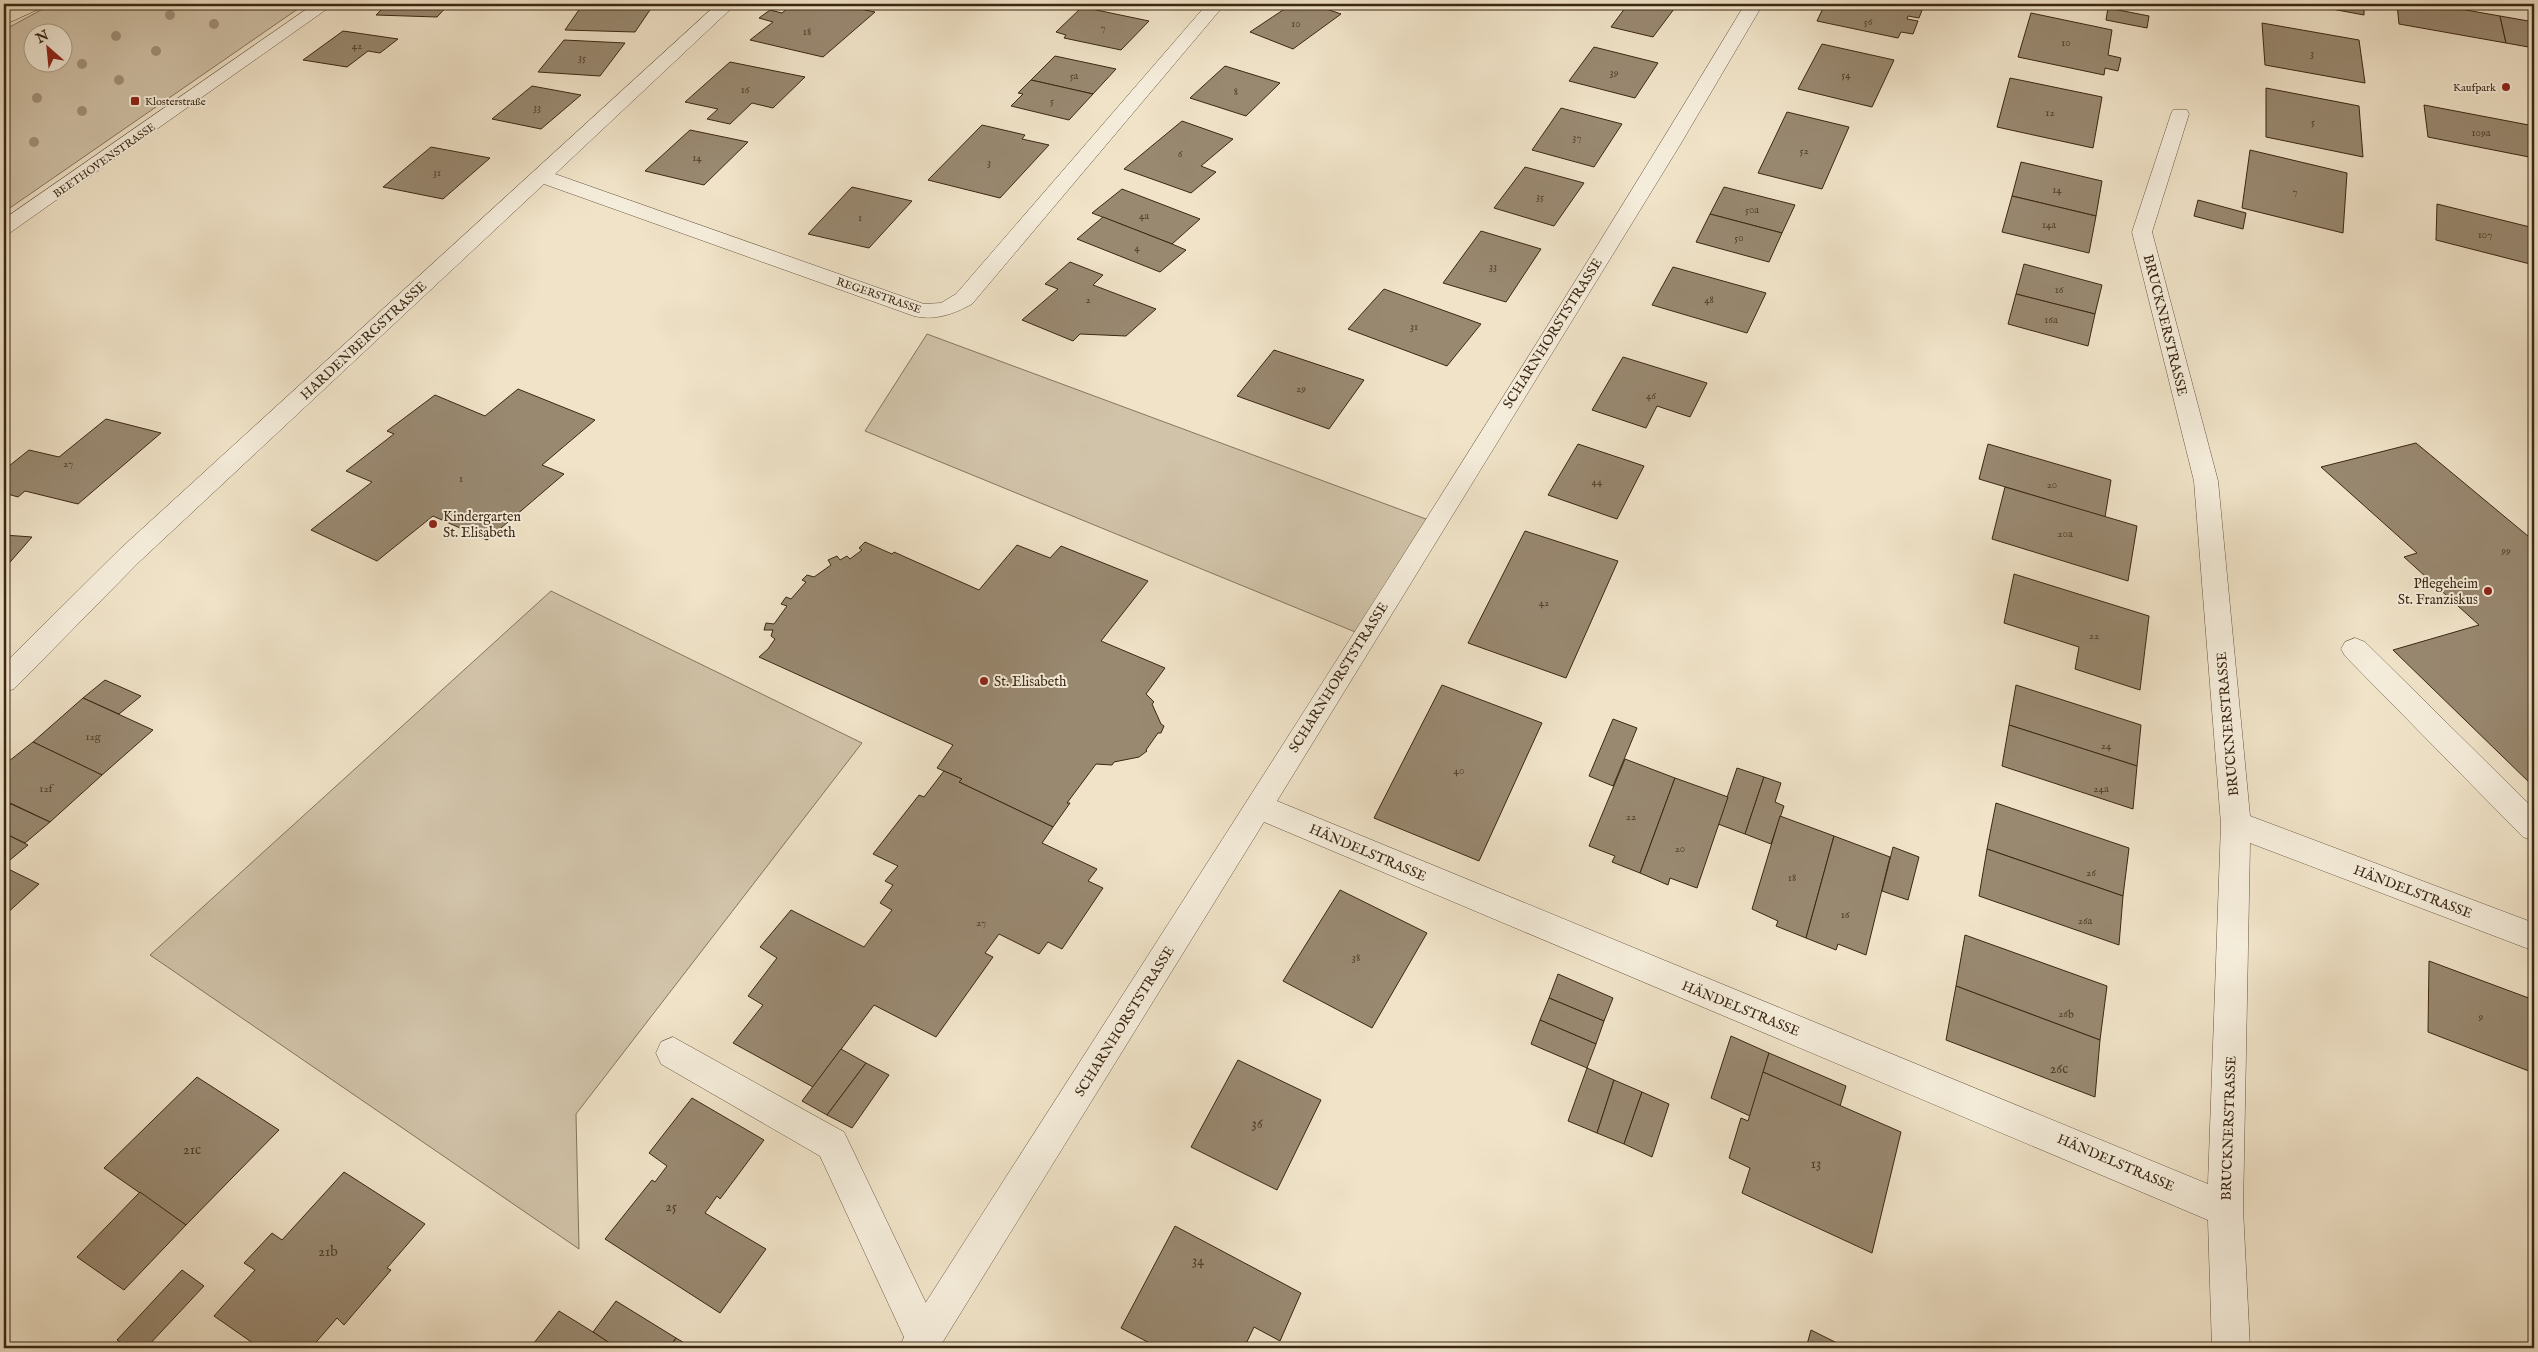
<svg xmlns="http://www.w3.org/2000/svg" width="2538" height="1352" font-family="'IM FELL English',serif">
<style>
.green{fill:#d1c3a9;stroke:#86755e;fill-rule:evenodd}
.building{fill:#998971;stroke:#3b2713}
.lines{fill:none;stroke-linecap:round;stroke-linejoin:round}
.lane-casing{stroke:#685640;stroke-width:1}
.street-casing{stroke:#685640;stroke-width:1}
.highway-casing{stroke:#3b2713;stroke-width:1}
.lane{fill:#f5eddb;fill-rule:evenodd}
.street{fill:#f5eddb;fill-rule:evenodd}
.highway{fill:#f0e3c8;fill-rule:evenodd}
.tree{fill:#a19179}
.poi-dot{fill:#8f2418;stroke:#f5eddb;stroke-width:2}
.labels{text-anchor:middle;stroke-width:4;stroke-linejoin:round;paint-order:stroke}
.number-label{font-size:11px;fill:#52402a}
.far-poi-label{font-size:11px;fill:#3b2713;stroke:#f5eddb;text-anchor:end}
.far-street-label{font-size:11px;fill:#3b2713;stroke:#f5eddb}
.street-label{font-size:14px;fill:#3b2713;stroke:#f5eddb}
.poi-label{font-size:14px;fill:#3b2713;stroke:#f5eddb;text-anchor:start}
.near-number-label{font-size:14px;fill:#52402a}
</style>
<rect width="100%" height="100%" fill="#f0e3c8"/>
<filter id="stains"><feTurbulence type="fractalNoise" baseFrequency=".004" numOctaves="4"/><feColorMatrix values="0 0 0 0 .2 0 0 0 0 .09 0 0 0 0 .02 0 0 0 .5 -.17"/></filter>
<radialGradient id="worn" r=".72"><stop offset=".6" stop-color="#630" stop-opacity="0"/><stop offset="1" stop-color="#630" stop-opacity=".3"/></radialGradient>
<!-- green -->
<g class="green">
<path d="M 52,4 L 305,4 L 4,212 L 4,30 ZM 32,32 L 62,32 L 62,62 L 32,62 Z"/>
<polygon points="927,334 1434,522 1365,636 865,431"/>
<polygon points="551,591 862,743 576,1114 579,1249 150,955"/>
</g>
<!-- building -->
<g class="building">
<polygon points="387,4 449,4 437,17 376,15"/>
<polygon points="583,4 654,4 635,32 565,30"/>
<polygon points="793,4 835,4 875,12 823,57 750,40 773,22 759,18 770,10 782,13"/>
<polygon points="1292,4 1312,4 1341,14 1293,49 1250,32"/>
<polygon points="1628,4 1654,4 1674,9 1653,37 1611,27"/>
<polygon points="1825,4 1918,4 1924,5 1919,18 1908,16 1907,19 1918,21 1913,34 1901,32 1898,38 1817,21"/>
<polygon points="2305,4 2364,4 2364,15"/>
<polygon points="2397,4 2432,4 2500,16 2506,43 2399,24"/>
<polygon points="1082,7 1149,21 1121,50 1064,38 1066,35 1056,32"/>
<polygon points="2108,8 2149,16 2147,28 2106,20"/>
<polygon points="2031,13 2112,30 2108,55 2121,58 2118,71 2105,68 2104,75 2018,57"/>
<polygon points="2500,16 2534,22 2534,48 2506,43"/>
<polygon points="2262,23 2359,40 2365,83 2265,65"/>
<polygon points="343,31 398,39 380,53 368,51 347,67 303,60"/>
<polygon points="564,40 625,43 600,76 538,72"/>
<polygon points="1822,44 1894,60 1872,107 1798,89"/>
<polygon points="1594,47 1658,63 1635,98 1569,81"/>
<polygon points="1055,56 1116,69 1093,94 1031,80"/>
<polygon points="730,62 805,77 773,108 752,103 730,124 707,119 718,109 685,102"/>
<polygon points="1225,66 1280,83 1246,116 1190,98"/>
<polygon points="2010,78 2102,97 2093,148 1997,127"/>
<polygon points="1031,80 1093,94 1069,120 1011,106 1023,94 1018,93"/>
<polygon points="532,86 581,95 541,129 492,119"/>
<polygon points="2266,88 2359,106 2363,157 2266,137"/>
<polygon points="2424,105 2534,126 2534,158 2428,137"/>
<polygon points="1561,108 1622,124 1594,167 1532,150"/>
<polygon points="1787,112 1849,127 1822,189 1758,173"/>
<polygon points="1182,121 1233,139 1201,166 1216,172 1191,193 1124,169"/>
<polygon points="982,125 1025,135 1022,139 1049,145 1000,198 928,180"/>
<polygon points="690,130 748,142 704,185 645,171"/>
<polygon points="431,147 490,158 443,199 383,187"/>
<polygon points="2250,150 2347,173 2343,233 2242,208"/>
<polygon points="2021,162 2102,181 2096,216 2012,196"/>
<polygon points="1525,167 1584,183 1554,226 1494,208"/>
<polygon points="852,187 912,201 869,248 808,234"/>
<polygon points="1724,187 1795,205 1782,233 1710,214"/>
<polygon points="1122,189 1200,219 1172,244 1092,213"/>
<polygon points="2012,196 2096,216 2089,253 2002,232"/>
<polygon points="2198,200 2246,213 2243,229 2194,216"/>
<polygon points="2437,204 2534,228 2534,265 2436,240"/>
<polygon points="1710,214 1782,233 1769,262 1696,242"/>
<polygon points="1103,217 1172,244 1186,250 1160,272 1077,239"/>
<polygon points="1481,231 1541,249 1506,302 1443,283"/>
<polygon points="1070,262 1103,275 1093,285 1156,309 1126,336 1080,334 1073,341 1022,320 1058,289 1045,284"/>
<polygon points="2024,264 2102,285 2095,314 2016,294"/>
<polygon points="1673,267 1766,293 1747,333 1652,305"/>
<polygon points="1384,289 1481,324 1447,366 1348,329"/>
<polygon points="2016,294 2095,314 2088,346 2008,324"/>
<polygon points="1274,350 1364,380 1329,429 1237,396"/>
<polygon points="1623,357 1707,383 1690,417 1657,406 1646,428 1592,410"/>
<polygon points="518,389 595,420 542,465 564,474 487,540 433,516 377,561 311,530 372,482 346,471 394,434 387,431 435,395 485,416"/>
<polygon points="106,419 161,433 78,504 25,491 18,497 4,493 4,470 29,450 59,457"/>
<polygon points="2416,443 2534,541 2534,787 2393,650 2479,625 2404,557 2417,553 2321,467"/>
<polygon points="1578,444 1644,466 1617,519 1548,495"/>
<polygon points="1988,444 2111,480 2105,517 1979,479"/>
<polygon points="2005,487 2137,526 2128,581 1992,539"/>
<polygon points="1525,531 1618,561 1566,678 1468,643"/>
<polygon points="4,535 32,537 4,569"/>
<polygon points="865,542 892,554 894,552 979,590 1017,545 1050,558 1061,546 1148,581 1101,641 1165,668 1146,694 1154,702 1152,704 1161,724 1164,726 1161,733 1158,733 1146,750 1147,751 1139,757 1114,762 1112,765 1096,764 1067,803 1070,803 1053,827 959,782 962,779 937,768 953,745 759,657 768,649 775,639 771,636 773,630 764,630 766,623 774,624 787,606 781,604 786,597 791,599 806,582 802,580 807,575 814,577 831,565 828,560 837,556 840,560 847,556 850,559 862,550 859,548"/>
<polygon points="2014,574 2149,616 2140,690 2075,669 2079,647 2004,623"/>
<polygon points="105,680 141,696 119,714 83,698"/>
<polygon points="1442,685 1542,723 1479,861 1374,818"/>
<polygon points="2016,685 2141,725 2137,766 2009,725"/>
<polygon points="83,698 153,730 102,775 33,742"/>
<polygon points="1613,719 1637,728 1613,786 1589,776"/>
<polygon points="2009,725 2137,766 2133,809 2002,766"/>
<polygon points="33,742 102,775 50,822 4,800 4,765"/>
<polygon points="1625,759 1675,778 1640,873 1612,862 1615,856 1589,846"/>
<polygon points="1737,768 1764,777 1745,834 1718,824"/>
<polygon points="944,771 962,779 959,782 1053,827 1042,843 1097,869 1088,881 1103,888 1062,949 1048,942 1039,954 999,934 985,953 993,957 936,1037 874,1005 813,1087 733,1043 763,1005 748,996 777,958 760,947 791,910 864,947 892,910 880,903 893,885 885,881 898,866 873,854 919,795 924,797"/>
<polygon points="1764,777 1781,783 1775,802 1784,806 1771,844 1745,834"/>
<polygon points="1675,778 1728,797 1697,888 1670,878 1668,885 1640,873"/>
<polygon points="1996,803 2129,848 2123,896 1987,849"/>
<polygon points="11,804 50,822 25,843 4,833 4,810"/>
<polygon points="1780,816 1834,836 1806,938 1776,926 1778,921 1752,909"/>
<polygon points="4,833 28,845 4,865"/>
<polygon points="1834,836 1890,857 1866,955 1838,944 1836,950 1806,938"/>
<polygon points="1893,847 1919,857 1908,900 1882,891"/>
<polygon points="1987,849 2123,896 2119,945 1979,896"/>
<polygon points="4,867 39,884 4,916"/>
<polygon points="1340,890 1427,933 1372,1028 1283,981"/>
<polygon points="1965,935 2107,986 2100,1040 1956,986"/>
<polygon points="2429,961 2534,1000 2534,1073 2428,1032"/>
<polygon points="1558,974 1613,998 1604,1021 1549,998"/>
<polygon points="1956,986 2100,1040 2095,1097 1946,1040"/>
<polygon points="1549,998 1604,1021 1596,1044 1540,1020"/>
<polygon points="1540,1020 1596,1044 1587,1068 1531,1044"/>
<polygon points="1731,1036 1769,1053 1750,1116 1711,1098"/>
<polygon points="841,1049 866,1063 827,1115 802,1101"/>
<polygon points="1769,1053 1846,1086 1840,1106 1763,1072"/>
<polygon points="1238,1060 1321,1100 1277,1190 1191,1147"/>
<polygon points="866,1063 889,1075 852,1128 827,1115"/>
<polygon points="1587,1068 1614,1080 1597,1133 1568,1121"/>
<polygon points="1763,1072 1901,1132 1872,1253 1742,1193 1750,1168 1729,1158 1741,1118 1748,1121"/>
<polygon points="197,1077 279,1130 186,1225 104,1168"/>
<polygon points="1614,1080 1642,1092 1624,1144 1597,1133"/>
<polygon points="1642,1092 1669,1104 1652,1157 1624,1144"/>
<polygon points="692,1098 764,1140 720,1199 717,1196 705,1213 766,1249 720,1313 605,1239 652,1180 655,1182 667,1166 649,1153"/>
<polygon points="344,1172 425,1224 387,1268 391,1270 344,1325 337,1318 311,1348 260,1348 214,1316 255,1270 244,1263 272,1233 282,1240"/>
<polygon points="140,1192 186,1225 124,1290 77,1257"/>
<polygon points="1175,1226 1301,1293 1280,1341 1254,1327 1244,1348 1159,1348 1121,1328"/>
<polygon points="182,1270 204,1286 146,1348 129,1348 117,1340"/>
<polygon points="616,1301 676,1338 669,1348 617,1348 593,1332"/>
<polygon points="559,1311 593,1332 617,1348 530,1348"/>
<polygon points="1811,1330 1847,1348 1806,1348"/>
<polygon points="676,1338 693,1348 669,1348"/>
</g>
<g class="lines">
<!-- lane casing -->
<g class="lane-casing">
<g id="lane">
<polygon points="2355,638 2365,642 2534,809 2534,841 2523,837 2345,656 2341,649 2345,642"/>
<polygon points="673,1037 844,1132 937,1326 943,1339 939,1348 909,1348 820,1156 661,1064 656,1053 661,1042"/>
</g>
</g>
<!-- street casing -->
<g class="street-casing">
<g id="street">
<polygon points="314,4 334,4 11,232 4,234 4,219"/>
<path d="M 717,4 L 736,4 L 555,174 L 924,304 L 941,303 L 956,294 L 1207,4 L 1225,4 L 972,304 C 954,314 935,321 914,316 L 544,184 L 138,563 L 14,689 L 4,692 L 4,664 L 120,549 Z"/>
<path d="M 1745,4 L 1763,4 L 1680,145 L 1277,801 L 2208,1184 L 2221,824 L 2194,481 L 2132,232 L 2171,114 L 2173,110 L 2187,110 L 2189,114 L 2152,232 L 2218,481 L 2250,816 L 2534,923 L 2534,951 L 2250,843 L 2243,1209 L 2250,1348 L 2212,1348 L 2208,1220 L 1264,822 L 939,1348 L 899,1348 L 905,1335 C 1187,893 1474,453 1745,4 Z"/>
</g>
</g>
<!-- highway casing -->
<g class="highway-casing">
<polygon id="highway" points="22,4 44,4 41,8 4,25 4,13"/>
</g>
<!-- lane -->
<use href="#lane" class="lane"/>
<!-- street -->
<use href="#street" class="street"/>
<!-- highway -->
<use href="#highway" class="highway"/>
</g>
<!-- trees -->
<g class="tree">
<circle cx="170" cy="15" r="5"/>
<circle cx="214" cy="24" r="5"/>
<circle cx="116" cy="36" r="5"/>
<circle cx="156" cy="51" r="5"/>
<circle cx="82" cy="64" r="5"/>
<circle cx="119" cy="80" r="5"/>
<circle cx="37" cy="98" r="5"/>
<circle cx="82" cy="111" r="5"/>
<circle cx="34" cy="142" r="5"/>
</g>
<!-- markers -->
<g class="poi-dot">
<circle cx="2506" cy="87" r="5"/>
<rect x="130" y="96" width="10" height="10" rx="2.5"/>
<circle cx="433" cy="524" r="5"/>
<circle cx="2488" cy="591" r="5"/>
<circle cx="984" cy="681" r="5"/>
</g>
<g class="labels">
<!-- number labels -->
<g class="number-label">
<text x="1868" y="25">56</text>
<text x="1296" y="27">10</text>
<text x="1103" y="31">7</text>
<text x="807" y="35">18</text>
<text x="2066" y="46">10</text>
<text x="357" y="49">42</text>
<text x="2312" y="57">3</text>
<text x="582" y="61">35</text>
<text x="1614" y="76">39</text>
<text x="1846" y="78">54</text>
<text x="1074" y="79">5a</text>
<text x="745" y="93">16</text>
<text x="1236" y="95">8</text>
<text x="1052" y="104">5</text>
<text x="537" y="111">33</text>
<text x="2050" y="116">12</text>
<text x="2313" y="125">5</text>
<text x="2481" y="136">109a</text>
<text x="1577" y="141">37</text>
<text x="1804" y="154">52</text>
<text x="1180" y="157">6</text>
<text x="697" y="161">14</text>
<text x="989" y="166">3</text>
<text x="437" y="176">31</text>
<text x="2057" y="193">14</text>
<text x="2295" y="195">7</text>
<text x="1540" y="200">35</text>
<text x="1752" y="213">50a</text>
<text x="1144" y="219">4a</text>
<text x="860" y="221">1</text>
<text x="2049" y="228">14a</text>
<text x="2485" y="238">107</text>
<text x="1739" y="241">50</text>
<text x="1137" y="251">4</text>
<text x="1493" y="270">33</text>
<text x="2059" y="293">16</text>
<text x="1088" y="303">2</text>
<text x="1709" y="303">48</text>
<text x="2051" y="323">16a</text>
<text x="1414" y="330">31</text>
<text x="1301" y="392">29</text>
<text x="1651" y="399">46</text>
<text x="68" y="467">27</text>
<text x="461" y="482">1</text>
<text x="1597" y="485">44</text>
<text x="2052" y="488">20</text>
<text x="2065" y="537">20a</text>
<text x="2506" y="554">99</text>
<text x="1544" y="606">42</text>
<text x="2094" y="639">22</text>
<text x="93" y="740">12g</text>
<text x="2106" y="749">24</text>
<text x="1459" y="774">40</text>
<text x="46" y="792">12f</text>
<text x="2101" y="792">24a</text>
<text x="1631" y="820">22</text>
<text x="1680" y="852">20</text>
<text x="2091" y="876">26</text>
<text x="1792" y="881">18</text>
<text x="1845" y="918">16</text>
<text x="2085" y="924">26a</text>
<text x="981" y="926">27</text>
<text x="1356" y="961">38</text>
<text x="2066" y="1017">26b</text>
<text x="2481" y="1020">9</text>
</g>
<!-- far-poi labels -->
<g class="far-poi-label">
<text x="2496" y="91">Kaufpark</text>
<text x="145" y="105" text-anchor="start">Klosterstraße</text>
</g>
<!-- far-street labels -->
<g class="far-street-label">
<text transform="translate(104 160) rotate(-35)" y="4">BEETHOVENSTRASSE</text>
<text transform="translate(879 295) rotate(19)" y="4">REGERSTRASSE</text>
</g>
<!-- street labels -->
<g class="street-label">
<text transform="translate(2166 325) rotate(76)" y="5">BRUCKNERSTRASSE</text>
<text transform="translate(1552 333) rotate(-58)" y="5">SCHARNHORSTSTRASSE</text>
<text transform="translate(363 340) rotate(-43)" y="5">HARDENBERGSTRASSE</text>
<text transform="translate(1338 677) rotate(-58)" y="5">SCHARNHORSTSTRASSE</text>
<text transform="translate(2227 724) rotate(-95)" y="5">BRUCKNERSTRASSE</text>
<text transform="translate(1368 852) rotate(23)" y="5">HÄNDELSTRASSE</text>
<text transform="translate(2413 891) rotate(21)" y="5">HÄNDELSTRASSE</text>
<text transform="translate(1741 1008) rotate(22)" y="5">HÄNDELSTRASSE</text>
<text transform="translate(1124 1021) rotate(-58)" y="5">SCHARNHORSTSTRASSE</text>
<text transform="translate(2228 1128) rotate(-88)" y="5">BRUCKNERSTRASSE</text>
<text transform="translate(2116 1162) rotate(23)" y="5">HÄNDELSTRASSE</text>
</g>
<!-- poi labels -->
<g class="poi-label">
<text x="443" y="521">Kindergarten<tspan x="443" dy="16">St. Elisabeth</tspan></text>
<text x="2478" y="588" text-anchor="end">Pflegeheim<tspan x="2478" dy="16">St. Franziskus</tspan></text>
<text x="994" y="686">St. Elisabeth</text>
</g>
<!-- near-number labels -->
<g class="near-number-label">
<text x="2059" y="1073">26c</text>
<text x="1257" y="1128">36</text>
<text x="192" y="1154">21c</text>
<text x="1816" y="1168">13</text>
<text x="671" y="1211">25</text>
<text x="328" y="1256">21b</text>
<text x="1198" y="1265">34</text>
</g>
</g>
<!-- margin -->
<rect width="2538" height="1352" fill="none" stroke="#f0e3c8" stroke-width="20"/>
<rect x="5" y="5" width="2528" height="1342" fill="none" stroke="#3b2713" stroke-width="2.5"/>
<rect x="10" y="10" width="2518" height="1332" fill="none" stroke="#3b2713"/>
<!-- north arrow -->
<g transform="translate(48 48) rotate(333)"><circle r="24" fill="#f5eddb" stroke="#ab9e8b"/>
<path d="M0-4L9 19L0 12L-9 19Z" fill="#8f2418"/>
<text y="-8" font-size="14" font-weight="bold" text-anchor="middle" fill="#3b2713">N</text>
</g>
<rect width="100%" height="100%" filter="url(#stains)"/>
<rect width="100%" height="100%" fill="url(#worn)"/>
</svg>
